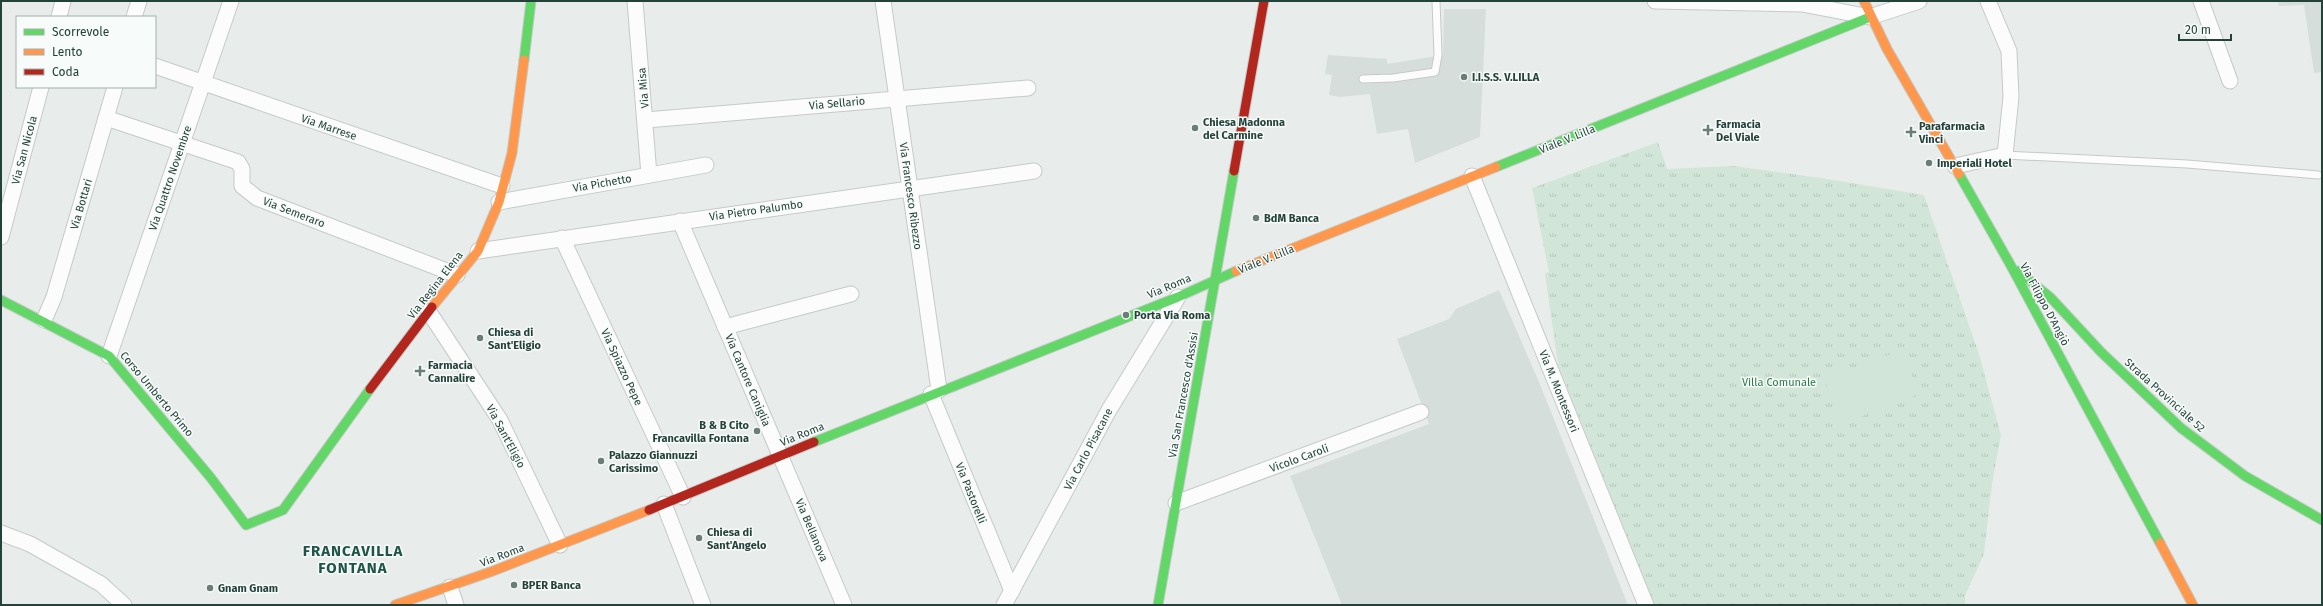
<svg xmlns="http://www.w3.org/2000/svg" width="2323" height="606" font-family="'Fira Sans',sans-serif">
<style>
.built{fill:#d6dedb}
.grass{fill:url(#grass-tufts)}
.pitch{fill:#d1e6d8}
.lines{fill:none;stroke-linecap:round;stroke-linejoin:round}
.lane-casing{stroke:#c5cac8;stroke-width:9}
.street-casing{stroke:#c5cac8;stroke-width:17}
.fast-casing{stroke:#c3cbc8;stroke-width:11}
.slow-casing{stroke:#c3cbc8;stroke-width:11}
.jam-casing{stroke:#c3cbc8;stroke-width:11}
.lane{stroke:#fcfcfc;stroke-width:7}
.street{stroke:#fcfcfc;stroke-width:15}
.fast{stroke:#63d668;stroke-width:9}
.slow{stroke:#ff974d;stroke-width:9}
.jam{stroke:#b3261e;stroke-width:9}
.poi-dot{fill:#697e78;stroke:#f7fbf9;stroke-width:1.5}
.labels{text-anchor:middle;stroke-width:3;stroke-linejoin:round;paint-order:stroke}
.poi-label{font-size:11px;font-weight:bold;fill:#24423a;stroke:#f7fbf9;text-anchor:start}
.street-label{font-size:11px;fill:#24423a;stroke:#f7fbf9}
.park-label{font-size:11px;fill:#2d7a4b;stroke:#f7fbf9}
.district-label{font-size:15px;font-weight:bold;letter-spacing:1px;fill:#1f5548;stroke:#f7fbf9}
</style>
<defs>
<pattern id="grass-tufts" width="24" height="20" patternUnits="userSpaceOnUse"><rect width="24" height="20" fill="#d1e6d8"/><path d="M3 7l-1-3M5 7V3M7 7l1-3M15 17l-1-3M17 17v-4M19 17l1-3" fill="none" stroke="#b3c6ba"/></pattern>
</defs>
<rect width="100%" height="100%" fill="#e8edeb"/>
<!-- built -->
<g class="built">
<polygon points="2278,1 2322,1 2322,72 2314,73 2304,5 2279,6"/>
<polygon points="1444,9 1486,9 1480,137 1415,163 1408,129 1377,134 1370,94 1340,97 1329,95 1332,75 1325,74 1328,55 1387,59 1387,64 1443,55"/>
<polygon points="1499,290 1539,382 1628,605 1342,605 1290,476 1429,424 1397,339 1449,319 1456,309"/>
</g>
<!-- grass -->
<polygon class="grass" points="1658,142 1667,169 1734,166 1828,179 1924,195 1979,354 2001,435 1992,484 1984,554 1965,596 1965,605 1655,605 1558,365 1545,273 1549,272 1532,188"/>
<!-- pitch -->
<polygon class="pitch" points="1902,350 1919,394 1841,424 1824,379"/>
<g class="lines">
<!-- lane casing -->
<g class="lane-casing">
<g id="lane">
<polyline points="1363,79 1393,78 1435,72 1438,55 1436,1"/>
<polyline points="2005,155 2187,164 2318,175"/>
</g>
</g>
<!-- street casing -->
<g class="street-casing">
<g id="street">
<polyline points="635,1 649,175"/>
<polyline points="883,1 939,390"/>
<polyline points="1655,1 1802,4 1870,17 1919,1"/>
<polyline points="2201,1 2230,81"/>
<polyline points="59,17 63,1"/>
<polyline points="134,17 139,1"/>
<polyline points="155,66 502,186"/>
<polyline points="106,118 238,162 242,169 242,186 257,198 457,275"/>
<polyline points="646,120 1028,88"/>
<polyline points="1955,166 2005,155 2011,97 2009,51 1988,1"/>
<polyline points="1472,176 1646,605"/>
<polyline points="499,202 706,165"/>
<polyline points="680,221 844,605"/>
<polyline points="1,237 41,87"/>
<polyline points="562,238 683,497"/>
<polyline points="478,251 1034,171"/>
<polyline points="429,312 500,420 560,545"/>
<polyline points="44,320 54,297 115,87"/>
<polyline points="725,327 851,294"/>
<polyline points="109,356 231,1"/>
<polyline points="931,394 1012,591"/>
<polyline points="1176,503 1421,412"/>
<polyline points="664,504 703,605"/>
<polyline points="1,533 30,544 101,584 124,605"/>
<polyline points="450,587 456,605"/>
<polyline points="1004,605 1109,410 1178,297"/>
</g>
</g>
<!-- fast casing -->
<g class="fast-casing">
<g id="fast">
<polyline points="524,60 531,1"/>
<polyline points="1496,167 1870,17"/>
<polyline points="1959,174 2010,264 2160,543"/>
<polyline points="2018,271 2051,298 2101,352 2181,428 2245,476 2322,520"/>
<polyline points="1,300 109,356 211,478 246,525 283,510 370,389"/>
<polyline points="814,442 1178,297 1236,271"/>
<polyline points="1158,605 1234,171"/>
</g>
</g>
<!-- slow casing -->
<g class="slow-casing">
<g id="slow">
<polyline points="1864,1 1887,49 1959,174"/>
<polyline points="1236,271 1496,167"/>
<polyline points="432,307 478,251 499,202 512,153 524,60"/>
<polyline points="2160,543 2193,605"/>
<polyline points="395,605 493,571 649,510"/>
</g>
</g>
<!-- jam casing -->
<g class="jam-casing">
<g id="jam">
<polyline points="1234,171 1264,1"/>
<polyline points="370,389 432,307"/>
<polyline points="649,510 814,442"/>
</g>
</g>
<!-- lane -->
<use href="#lane" class="lane"/>
<!-- street -->
<use href="#street" class="street"/>
<!-- fast -->
<use href="#fast" class="fast"/>
<!-- slow -->
<use href="#slow" class="slow"/>
<!-- jam -->
<use href="#jam" class="jam"/>
</g>
<!-- markers -->
<g class="poi-dot">
<circle cx="1464" cy="77" r="4"/>
<circle cx="1195" cy="128" r="4"/>
<path d="M1706 124h4v4h4v4h-4v4h-4v-4h-4v-4h4z"/>
<path d="M1909 126h4v4h4v4h-4v4h-4v-4h-4v-4h4z"/>
<circle cx="1929" cy="163" r="4"/>
<circle cx="1256" cy="218" r="4"/>
<circle cx="1126" cy="315" r="4"/>
<circle cx="480" cy="338" r="4"/>
<path d="M418 365h4v4h4v4h-4v4h-4v-4h-4v-4h4z"/>
<circle cx="757" cy="431" r="4"/>
<circle cx="601" cy="461" r="4"/>
<circle cx="699" cy="538" r="4"/>
<circle cx="514" cy="585" r="4"/>
<circle cx="210" cy="588" r="4"/>
</g>
<g class="labels">
<!-- poi labels -->
<g class="poi-label">
<text x="1472" y="81">I.I.S.S. V.LILLA</text>
<text x="1203" y="126">Chiesa Madonna<tspan x="1203" dy="13">del Carmine</tspan></text>
<text x="1716" y="128">Farmacia<tspan x="1716" dy="13">Del Viale</tspan></text>
<text x="1919" y="130">Parafarmacia<tspan x="1919" dy="13">Vinci</tspan></text>
<text x="1937" y="167">Imperiali Hotel</text>
<text x="1264" y="222">BdM Banca</text>
<text x="1134" y="319">Porta Via Roma</text>
<text x="488" y="336">Chiesa di<tspan x="488" dy="13">Sant'Eligio</tspan></text>
<text x="428" y="369">Farmacia<tspan x="428" dy="13">Cannalire</tspan></text>
<text x="749" y="429" text-anchor="end">B &amp; B Cito<tspan x="749" dy="13">Francavilla Fontana</tspan></text>
<text x="609" y="459">Palazzo Giannuzzi<tspan x="609" dy="13">Carissimo</tspan></text>
<text x="707" y="536">Chiesa di<tspan x="707" dy="13">Sant'Angelo</tspan></text>
<text x="522" y="589">BPER Banca</text>
<text x="218" y="592">Gnam Gnam</text>
</g>
<!-- street labels -->
<g class="street-label">
<text transform="translate(643 88) rotate(-95)" y="4">Via Misa</text>
<text transform="translate(837 103) rotate(-5)" y="4">Via Sellario</text>
<text transform="translate(329 127) rotate(19)" y="4">Via Marrese</text>
<text transform="translate(1567 139) rotate(-22)" y="4">Viale V. Lilla</text>
<text transform="translate(24 150) rotate(-75)" y="4">Via San Nicola</text>
<text transform="translate(170 178) rotate(-71)" y="4">Via Quattro Novembre</text>
<text transform="translate(602 183) rotate(-10)" y="4">Via Pichetto</text>
<text transform="translate(911 196) rotate(82)" y="4">Via Francesco Ribezzo</text>
<text transform="translate(81 204) rotate(-74)" y="4">Via Bottari</text>
<text transform="translate(756 210) rotate(-8)" y="4">Via Pietro Palumbo</text>
<text transform="translate(294 212) rotate(21)" y="4">Via Semeraro</text>
<text transform="translate(1266 259) rotate(-22)" y="4">Viale V. Lilla</text>
<text transform="translate(435 285) rotate(-52)" y="4">Via Regina Elena</text>
<text transform="translate(1169 286) rotate(-23)" y="4">Via Roma</text>
<text transform="translate(2045 304) rotate(62)" y="4">Via Filippo D'Angiò</text>
<text transform="translate(622 367) rotate(65)" y="4">Via Spiazzo Pepe</text>
<text transform="translate(748 380) rotate(67)" y="4">Via Cantore Caniglia</text>
<text transform="translate(1559 391) rotate(68)" y="4">Via M. Montessori</text>
<text transform="translate(157 394) rotate(50)" y="4">Corso Umberto Primo</text>
<text transform="translate(1183 395) rotate(-80)" y="4">Via San Francesco d'Assisi</text>
<text transform="translate(2165 395) rotate(42)" y="4">Strada Provinciale 52</text>
<text transform="translate(802 434) rotate(-22)" y="4">Via Roma</text>
<text transform="translate(506 436) rotate(62)" y="4">Via Sant'Eligio</text>
<text transform="translate(1088 449) rotate(-62)" y="4">Via Carlo Pisacane</text>
<text transform="translate(1299 458) rotate(-20)" y="4">Vicolo Caroli</text>
<text transform="translate(971 493) rotate(68)" y="4">Via Pastorelli</text>
<text transform="translate(812 530) rotate(67)" y="4">Via Bellanova</text>
<text transform="translate(502 555) rotate(-21)" y="4">Via Roma</text>
</g>
<!-- park labels -->
<g class="park-label">
<text x="1779" y="386">Villa Comunale</text>
</g>
<!-- district labels -->
<g class="district-label">
<text x="353" y="556">FRANCAVILLA<tspan x="353" dy="17">FONTANA</tspan></text>
</g>
</g>
<!-- border -->
<rect width="2323" height="606" fill="none" stroke="#24423a" stroke-width="4"/>
<!-- legend -->
<rect x="16" y="16" width="140" height="72" fill="#f7fbf9" stroke="#a3b1ad"/>
<rect x="24" y="29" width="20" height="6" fill="#63d668" stroke="#a3b1ad"/>
<text x="52" y="36" font-size="12" fill="#24423a">Scorrevole</text>
<rect x="24" y="49" width="20" height="6" fill="#ff974d" stroke="#a3b1ad"/>
<text x="52" y="56" font-size="12" fill="#24423a">Lento</text>
<rect x="24" y="69" width="20" height="6" fill="#b3261e" stroke="#a3b1ad"/>
<text x="52" y="76" font-size="12" fill="#24423a">Coda</text>
<!-- scale -->
<path d="M2179 34v6h52v-6" fill="none" stroke="#24423a" stroke-width="2"/>
<text x="2185" y="34" font-size="12" fill="#24423a" stroke="#f7fbf9" stroke-width="3" paint-order="stroke">20 m</text>
</svg>
